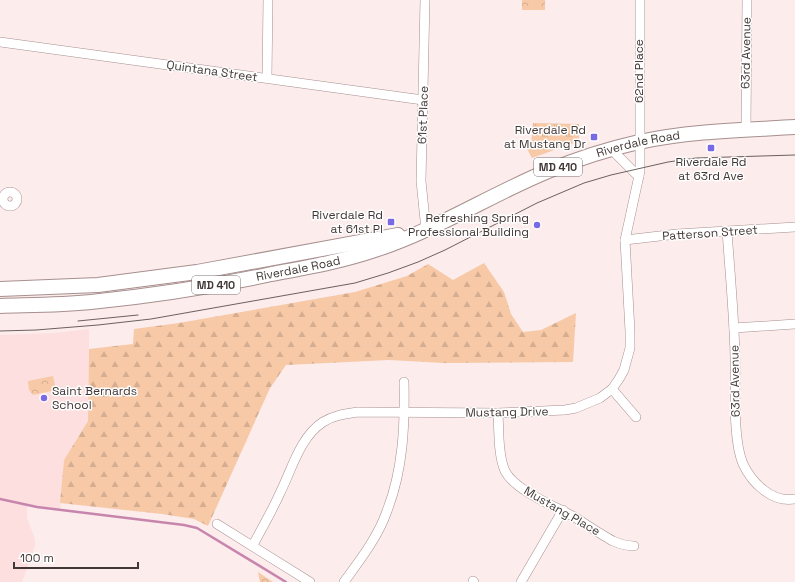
<svg xmlns="http://www.w3.org/2000/svg" width="795" height="582" font-family="'Space Grotesk',sans-serif">
<style>
.built{fill:#fcdfde}
.grass{fill:url(#grass-tufts)}
.forest{fill:url(#forest-firs)}
.park{fill:url(#park-crowns)}
.lines{fill:none;stroke-linecap:round;stroke-linejoin:round}
.stream{stroke:#c785ad;stroke-width:2.5}
.minor-casing{stroke:#a78f8e;stroke-width:10}
.primary-casing{stroke:#a78f8e;stroke-width:16}
.minor{stroke:#fff;stroke-width:9}
.primary{stroke:#fff;stroke-width:14}
.tram{stroke:#6c6160;stroke-width:1}
.poi-dot{fill:#7a69e4;stroke:#fefefe;stroke-width:1.5}
.labels{text-anchor:middle;stroke-width:3;stroke-linejoin:round;paint-order:stroke}
.shield{fill:#fefefe;stroke:#7a7372;stroke-width:1}
.shield-label{font-size:11px;font-weight:bold;fill:#413736}
.street-label{font-size:12px;fill:#413736;stroke:#fefefe}
.poi-label{font-size:12px;fill:#413736;stroke:#fefefe;text-anchor:end}
</style>
<defs>
<pattern id="grass-tufts" width="24" height="20" patternUnits="userSpaceOnUse"><rect width="24" height="20" fill="#f7c9a6"/><path d="M3 7l-1-3M5 7V3M7 7l1-3M15 17l-1-3M17 17v-4M19 17l1-3" fill="none" stroke="#d5ad90"/></pattern>
<pattern id="forest-firs" width="22" height="20" patternUnits="userSpaceOnUse"><rect width="22" height="20" fill="#f7c9a6"/><path d="M5 1l3.5 6h-7zM16 11l3.5 6h-7z" fill="#d5ad90"/></pattern>
<pattern id="park-crowns" width="20" height="18" patternUnits="userSpaceOnUse"><rect width="20" height="18" fill="#f7c9a6"/><path d="M2 6a3 3 0 1 1 6 0M12 15a3 3 0 1 1 6 0" fill="none" stroke="#d5ad90"/></pattern>
</defs>
<rect width="100%" height="100%" fill="#fcecec"/>
<!-- built -->
<polygon class="built" points="89,329 88,421 64,460 60,510 27,506 27,518 35,539 35,546 22,582 0,582 0,335 55,333"/>
<!-- grass -->
<polygon class="grass" points="533,123 579,124 579,141 532,158 527,149 531,146"/>
<!-- forest -->
<polygon class="forest" points="484,263 504,292 511,314 523,332 541,330 576,313 573,362 444,363 389,360 286,365 270,388 208,526 194,519 162,514 60,503 64,460 88,421 89,349 133,344 134,329 179,323 355,292 407,276 428,264 453,280"/>
<!-- park -->
<g class="park">
<rect x="522" y="0" width="23" height="10"/>
<polygon points="53,376 56,390 33,395 29,390 28,381"/>
<polygon points="258,572 273,582 260,582"/>
</g>
<g class="lines">
<!-- stream -->
<polyline class="stream" points="0,499 37,507 184,525 197,528 286,582"/>
<!-- minor casing -->
<g class="minor-casing">
<g id="minor">
<polyline points="425,0 421,181 426,230"/>
<polyline points="0,42 423,100"/>
<polyline points="267,78 268,0"/>
<polyline points="746,130 747,0"/>
<polyline points="611,149 639,177"/>
<circle cx="10" cy="199" r="7"/>
<path d="M 727,231 C 730,273 734,314 735,356 C 736,385 732,438 743,464 C 752,483 772,503 795,499"/>
<polyline points="625,240 677,234 795,227"/>
<polyline points="734,328 795,324"/>
<polyline points="612,389 636,417"/>
<path d="M 498,413 C 499,430 498,455 505,471 C 515,491 557,507 576,518 C 587,525 602,535 613,541 C 620,544 626,546 634,546"/>
<polyline points="217,524 310,582"/>
<path d="M 253,545 C 262,528 272,511 280,493 C 292,469 300,437 323,422 C 334,415 346,414 358,412 L 498,413 L 565,410 L 576,408 L 600,398 L 612,389 L 619,379 L 624,370 L 630,348 L 630,331 L 625,240 L 640,171 L 640,0"/>
<polyline points="473,581 474,582"/>
<path d="M 344,582 C 360,560 378,537 387,511 C 403,470 405,426 404,382"/>
<polyline points="521,582 563,510"/>
</g>
</g>
<!-- primary casing -->
<g class="primary-casing">
<g id="primary">
<polyline points="0,289 98,285 197,272 398,235"/>
<path id="s1" d="M 0,306 C 30,305 61,305 91,302 C 150,296 209,287 267,275 C 303,268 340,262 375,250 C 436,230 490,195 548,171 C 577,159 608,149 639,142 C 689,131 743,130 795,127"/>
</g>
</g>
<!-- minor -->
<use href="#minor" class="minor"/>
<!-- primary -->
<use href="#primary" class="primary"/>
<!-- tram -->
<g class="tram">
<polyline points="78,321 138,315"/>
<polyline points="0,331 36,330 98,325 151,319 355,283 388,273 418,262 445,250 537,203 584,183 611,175 668,162 696,158 795,155"/>
</g>
</g>
<!-- markers -->
<g class="poi-dot">
<rect x="590" y="133" width="8" height="8" rx="2"/>
<rect x="707" y="144" width="8" height="8" rx="2"/>
<rect x="387" y="218" width="8" height="8" rx="2"/>
<circle cx="537" cy="225" r="4"/>
<circle cx="44" cy="398" r="4"/>
</g>
<g class="labels">
<!-- shield labels -->
<g class="shield">
<rect x="534" y="158" width="48" height="18" rx="3"/>
<rect x="192" y="276" width="48" height="18" rx="3"/>
</g>
<g class="shield-label">
<text x="558" y="171">MD 410</text>
<text x="216" y="289">MD 410</text>
</g>
<!-- street labels -->
<g class="street-label">
<text transform="translate(746 53) rotate(-89)" y="4">63rd Avenue</text>
<text transform="translate(212 71) rotate(8)" y="4">Quintana Street</text>
<text transform="translate(639 71) rotate(-90)" y="4">62nd Place</text>
<text transform="translate(423 115) rotate(-88)" y="4">61st Place</text>
<text dy="4" stroke="none"><textPath href="#s1" startOffset="665">Riverdale Road</textPath></text>
<text transform="translate(710 233) rotate(-4)" y="4">Patterson Street</text>
<text dy="4" stroke="none"><textPath href="#s1" startOffset="301">Riverdale Road</textPath></text>
<text transform="translate(735 381) rotate(-91)" y="4">63rd Avenue</text>
<text transform="translate(507 412) rotate(-1)" y="4">Mustang Drive</text>
<text transform="translate(562 511) rotate(30)" y="4">Mustang Place</text>
</g>
<!-- poi labels -->
<g class="poi-label">
<text x="586" y="134">Riverdale Rd<tspan x="586" dy="14">at Mustang Dr</tspan></text>
<text x="711" y="166" text-anchor="middle">Riverdale Rd<tspan x="711" dy="14">at 63rd Ave</tspan></text>
<text x="383" y="219">Riverdale Rd<tspan x="383" dy="14">at 61st Pl</tspan></text>
<text x="529" y="222">Refreshing Spring<tspan x="529" dy="14">Professional Building</tspan></text>
<text x="52" y="395" text-anchor="start">Saint Bernards<tspan x="52" dy="14">School</tspan></text>
</g>
</g>
<!-- scale -->
<path d="M14 562v6h124v-6" fill="none" stroke="#413736" stroke-width="2"/>
<text x="20" y="562" font-size="12" fill="#413736" stroke="#fefefe" stroke-width="3" paint-order="stroke">100 m</text>
</svg>
